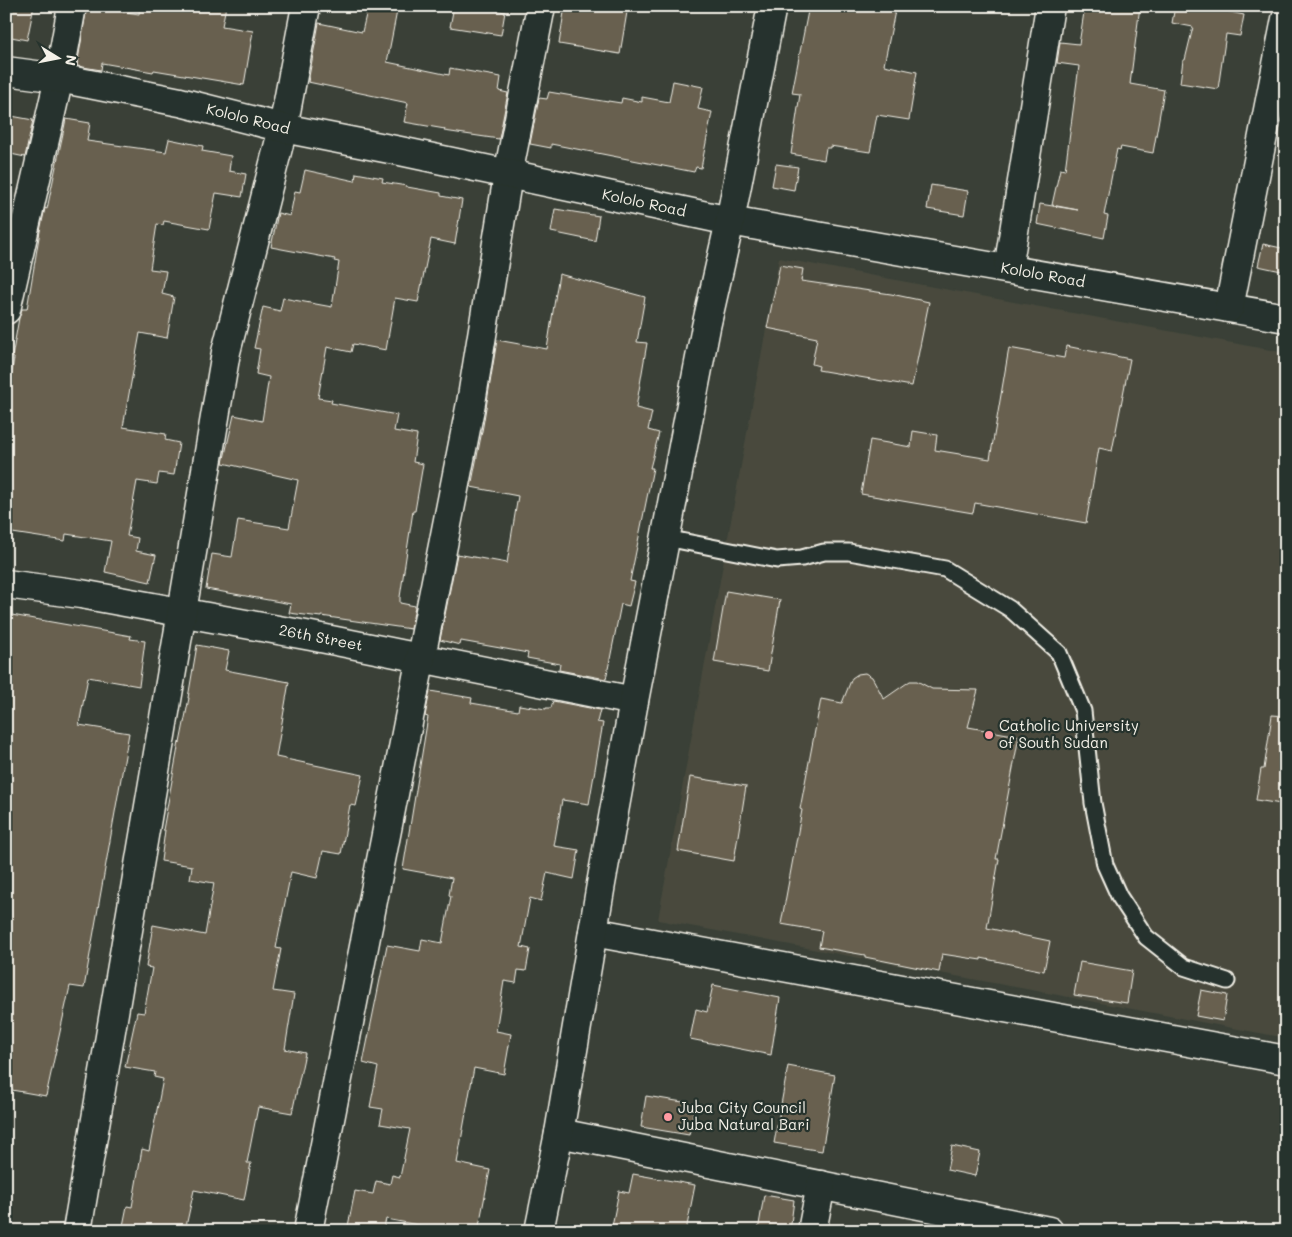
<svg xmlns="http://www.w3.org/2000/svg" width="1292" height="1237" font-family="Mali,sans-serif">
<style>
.built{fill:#484a3e}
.building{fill:#67604f;stroke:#f4f1e8}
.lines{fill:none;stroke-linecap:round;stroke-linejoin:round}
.service-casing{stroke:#f4f1e8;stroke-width:19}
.minor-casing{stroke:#f4f1e8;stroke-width:31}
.tertiary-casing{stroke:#f4f1e8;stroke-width:31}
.service{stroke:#26332d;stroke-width:15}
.minor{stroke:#26332d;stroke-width:28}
.tertiary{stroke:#26332d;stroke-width:28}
.poi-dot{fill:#ff9aa2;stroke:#26332d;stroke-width:2}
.labels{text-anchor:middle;stroke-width:4.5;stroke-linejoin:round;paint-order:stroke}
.street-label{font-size:15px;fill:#f4f1e8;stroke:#26332d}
.poi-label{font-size:15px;fill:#f4f1e8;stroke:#26332d;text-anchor:start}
</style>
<rect width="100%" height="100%" fill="#3a4037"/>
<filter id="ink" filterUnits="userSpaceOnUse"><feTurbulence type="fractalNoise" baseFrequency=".02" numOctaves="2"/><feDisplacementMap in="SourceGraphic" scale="10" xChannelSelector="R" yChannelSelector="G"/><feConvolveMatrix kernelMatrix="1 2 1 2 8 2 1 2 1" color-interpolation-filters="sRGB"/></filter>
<g filter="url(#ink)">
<!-- built -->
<polygon class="built" points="779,258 1286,353 1286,1015 1281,1037 658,920"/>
<!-- building -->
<g class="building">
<polygon points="6,6 34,6 27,40 6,36"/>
<polygon points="87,6 139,14 140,6 226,6 222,26 253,31 244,85 154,70 153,72 102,63 101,70 77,66"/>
<polygon points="368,6 398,6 387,62 449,75 450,68 501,77 499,91 508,93 499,139 444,131 445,129 404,122 408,103 308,82 319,23 362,32"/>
<polygon points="454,6 476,6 505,12 501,35 450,27"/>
<polygon points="565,6 628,6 620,54 559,44"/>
<polygon points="809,6 896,6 884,65 917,72 909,120 877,115 870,152 830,146 830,148 826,148 824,160 791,154 800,94 792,93"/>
<polygon points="1085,6 1140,6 1130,84 1164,90 1153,153 1121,147 1120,150 1117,149 1104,215 1108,216 1104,238 1037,224 1040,204 1078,210 1052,205 1060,169 1065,170 1079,66 1057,63 1060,42 1079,44"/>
<polygon points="1175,6 1221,6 1221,10 1244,15 1240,36 1226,34 1218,89 1180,83 1183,60 1185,60 1193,27 1172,23"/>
<polygon points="673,81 703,87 698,109 712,112 701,168 696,167 694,172 551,144 551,148 530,144 539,98 547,99 549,92 608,102 608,101 621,103 622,98 642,102 642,97 669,102"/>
<polygon points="6,115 33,120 25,157 6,153"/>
<polygon points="66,119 90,123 87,141 166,152 169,139 203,146 202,151 231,156 229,171 246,174 242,197 216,193 209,229 164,221 163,225 157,224 150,269 166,271 162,294 174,297 167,338 140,333 123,427 166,434 165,440 179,443 174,475 159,473 157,484 137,481 127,536 138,538 136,551 156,555 150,582 105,572 111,541 66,534 65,541 6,532 6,406 14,358 12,357 19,318 22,309 27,309 40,231 45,208 47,209"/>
<polygon points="776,164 798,167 794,190 772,186"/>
<polygon points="305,170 355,181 356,173 383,178 382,182 407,186 407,187 441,193 441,196 462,200 455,244 431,239 418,302 395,298 386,350 353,344 351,352 327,347 318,398 332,400 331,403 397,415 394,431 417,435 413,462 423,464 415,511 413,511 400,597 400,603 415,606 411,629 321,616 321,617 289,613 291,604 206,589 212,554 232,557 238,520 289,528 298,480 223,463 234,415 262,421 269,377 256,374 260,349 254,348 263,307 280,311 283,298 332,307 339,262 334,261 335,259 271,247 278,213 290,216 295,191 300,192"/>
<polygon points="931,185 968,191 964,215 927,209"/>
<polygon points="555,209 599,216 595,241 551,232"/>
<polygon points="1263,244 1286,249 1286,272 1258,266"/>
<polygon points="780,265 803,269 801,281 891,294 929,302 912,386 818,370 819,366 812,364 817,338 767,328"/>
<polygon points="559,274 645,297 637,342 647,343 636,408 652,412 648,430 659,433 650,468 653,468 630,581 635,582 629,606 621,604 606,679 559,670 560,664 527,658 528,653 461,641 460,645 440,640 457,554 507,563 518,496 471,487 483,426 497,340 547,349"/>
<polygon points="1066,346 1130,359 1112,451 1099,448 1086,523 975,503 973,513 861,494 870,440 911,447 913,431 937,435 935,450 990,459 1009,348 1064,358"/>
<polygon points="726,591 780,600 768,671 714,662"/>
<polygon points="6,614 131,636 130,639 145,641 139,686 88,677 79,725 129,733 84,988 70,986 46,1096 6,1089"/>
<polygon points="197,645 229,651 225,670 289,682 276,757 363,775 356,806 350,805 341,854 323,851 317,878 291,872 276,948 281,949 273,991 294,994 285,1049 305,1053 292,1113 258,1107 247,1163 251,1163 244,1200 194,1190 185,1231 122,1231 127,1206 132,1207 142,1149 149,1151 163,1079 154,1077 155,1072 125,1067 137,1012 144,1013 152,968 146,967 153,925 205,935 214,883 190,879 192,866 161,861 165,830 163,830 179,742 180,743 189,698 188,698"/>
<polygon points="865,673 872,677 884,699 910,681 917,681 932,689 978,690 968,727 1019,736 996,859 999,859 987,928 1050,941 1044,971 981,958 981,960 942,954 939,972 865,957 865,955 819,947 822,931 781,924 802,810 800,809 821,699 842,703 852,678 858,674"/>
<polygon points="430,691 472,698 471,703 518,711 519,705 546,709 546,708 551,708 553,701 600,710 597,722 603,723 589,804 562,800 554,846 579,850 574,879 547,873 541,901 530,898 521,947 530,949 526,971 518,970 516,983 504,981 496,1031 511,1034 504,1074 474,1068 457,1163 490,1170 478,1231 450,1231 386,1219 383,1231 347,1231 355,1191 373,1194 376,1181 390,1184 392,1175 400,1177 410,1129 380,1124 383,1109 370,1107 378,1067 363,1063 387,945 420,951 422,939 442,943 451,896 449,895 452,878 403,869 428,717 425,716"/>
<polygon points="1272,715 1286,716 1286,772 1281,804 1256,800 1261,769 1264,769"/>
<polygon points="690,777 746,786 734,861 678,851"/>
<polygon points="1080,962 1132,971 1127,1003 1074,995"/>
<polygon points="713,985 780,998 771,1055 690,1039 696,1009 707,1012"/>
<polygon points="1201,990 1227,995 1223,1021 1196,1016"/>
<polygon points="788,1066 835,1075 822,1151 774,1143"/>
<polygon points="646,1096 695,1104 689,1135 641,1127"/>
<polygon points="952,1146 980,1152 975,1176 947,1170"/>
<polygon points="633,1174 695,1185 686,1231 611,1231 619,1191 629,1193"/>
<polygon points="764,1195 794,1200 790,1231 758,1231"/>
</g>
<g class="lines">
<!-- service casing -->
<g class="service-casing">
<polyline id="service" points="666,538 777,560 802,558 824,552 849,552 945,569 1010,609 1059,653 1083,711 1093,803 1105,865 1119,896 1146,937 1184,967 1227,981"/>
</g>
<!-- minor casing -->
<g class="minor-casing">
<g id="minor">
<polyline points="730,221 1286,318"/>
<polyline points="1008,269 1050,6"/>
<polyline points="1229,308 1286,19"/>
<polyline points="6,310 59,78 72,6"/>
<polyline points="6,584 81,594 311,636 634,701"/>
<polyline points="593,932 1286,1060"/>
<polyline points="559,1133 1049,1231"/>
<polyline points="77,1231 226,352 283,128 306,6"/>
<polyline points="308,1231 471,403 508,175 541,6"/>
<polyline points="812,1231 821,1185"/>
</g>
</g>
<!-- tertiary casing -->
<g class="tertiary-casing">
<g id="tertiary">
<polyline points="6,71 59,78 180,102 283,128 400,151 730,221"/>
<polyline points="539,1231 559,1133 601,884 634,701 706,327 730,221 772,6"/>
</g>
</g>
<!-- service -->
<use href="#service" class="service"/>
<!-- minor -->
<use href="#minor" class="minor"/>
<!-- tertiary -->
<use href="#tertiary" class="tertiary"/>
</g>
</g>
<!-- markers -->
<g class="poi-dot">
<circle cx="989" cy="735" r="5"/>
<circle cx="668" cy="1117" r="5"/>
</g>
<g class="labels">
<!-- street labels -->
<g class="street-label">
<text transform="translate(248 119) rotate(14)" y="5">Kololo Road</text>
<text transform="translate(644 203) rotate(12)" y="5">Kololo Road</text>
<text transform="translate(1043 275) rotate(10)" y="5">Kololo Road</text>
<text transform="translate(321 638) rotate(11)" y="5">26th Street</text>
</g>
<!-- poi labels -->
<g class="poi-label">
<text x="999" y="731">Catholic University<tspan x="999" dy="17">of South Sudan</tspan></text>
<text x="678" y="1113">Juba City Council<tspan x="678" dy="17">Juba Natural Bari</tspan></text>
</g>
</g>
<!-- margin -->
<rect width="1292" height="1237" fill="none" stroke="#26332d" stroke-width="25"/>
<rect x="12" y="12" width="1267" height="1212" fill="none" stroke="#f4f1e8" stroke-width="2" filter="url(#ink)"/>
<!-- north arrow -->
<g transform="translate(58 58) rotate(100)" stroke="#26332d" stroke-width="4" paint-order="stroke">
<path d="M0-4L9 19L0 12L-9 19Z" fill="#f4f1e8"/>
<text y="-8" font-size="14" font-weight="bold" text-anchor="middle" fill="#f4f1e8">N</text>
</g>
</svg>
